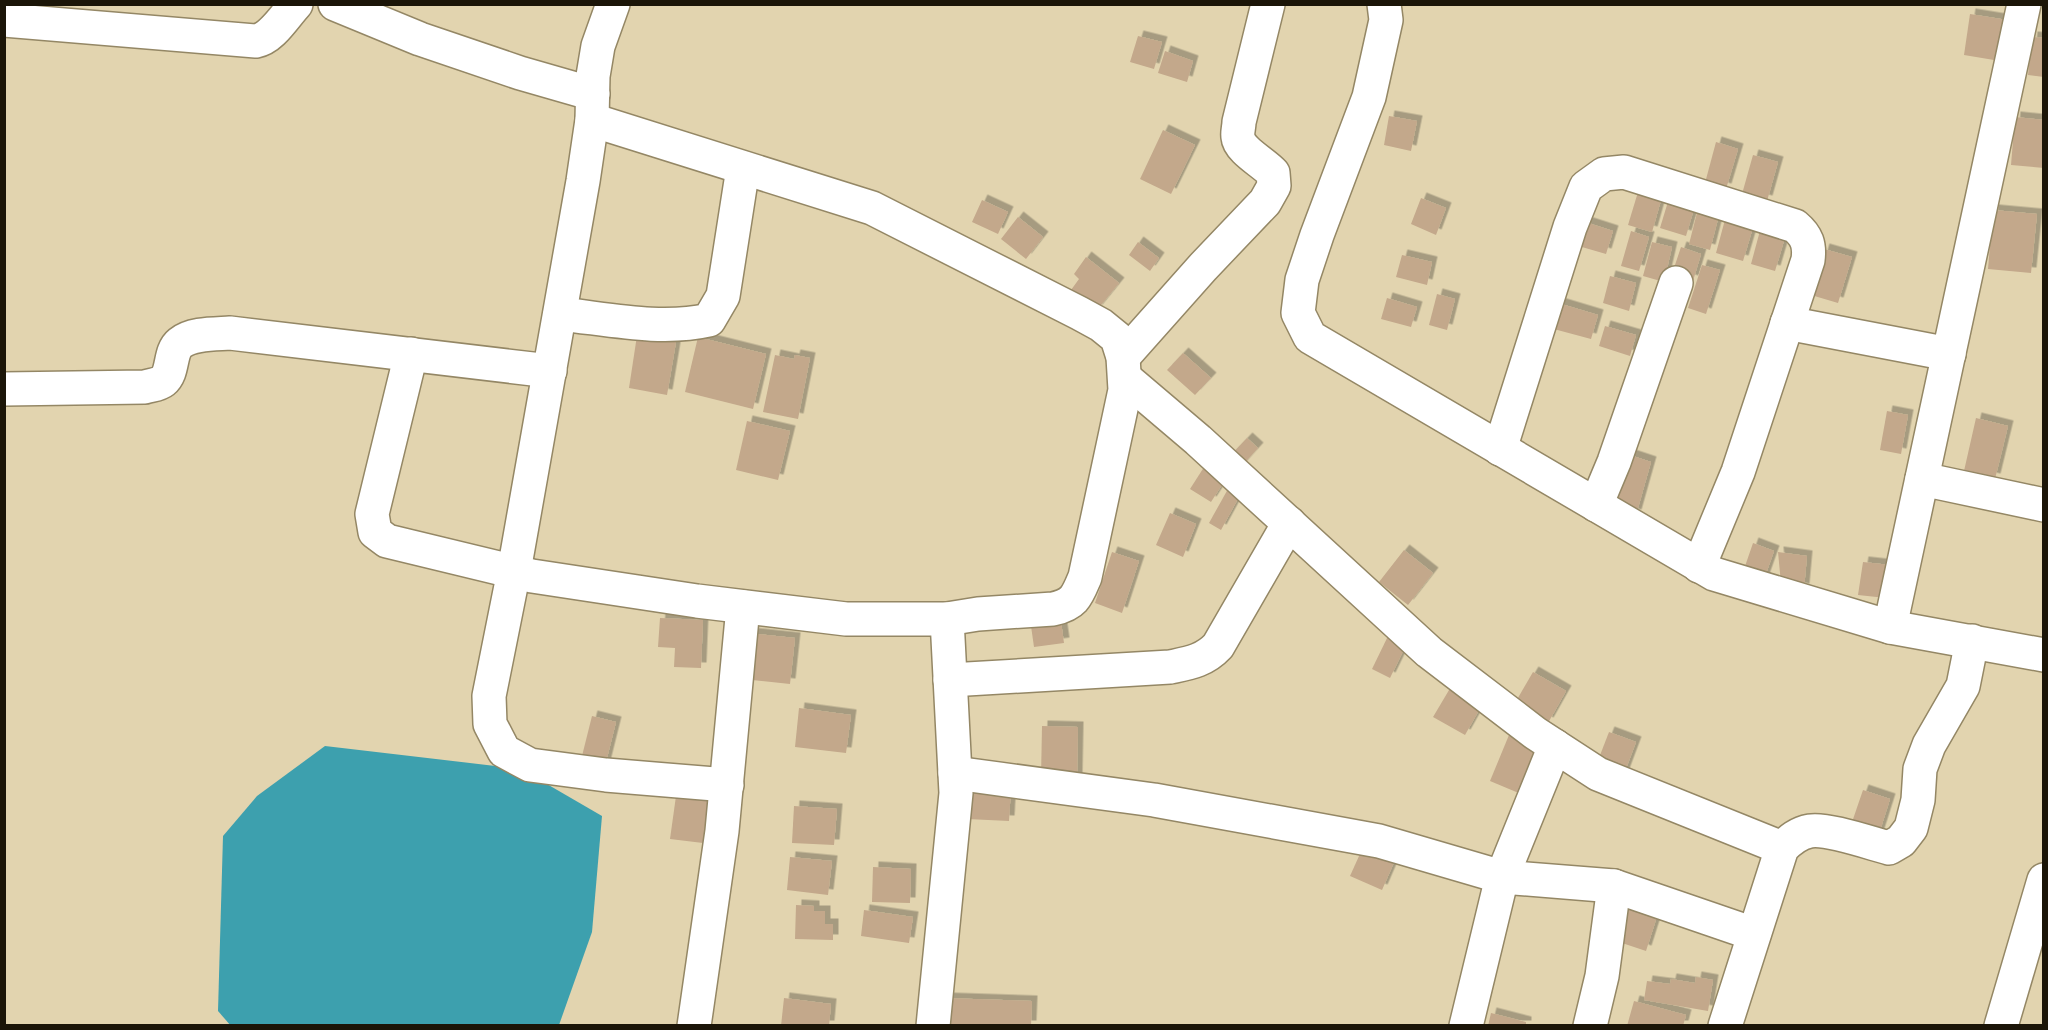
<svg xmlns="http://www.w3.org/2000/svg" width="2048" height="1030" font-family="'Fira Sans',sans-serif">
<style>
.water{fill:#3da0ae}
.building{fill:#c3a88b;filter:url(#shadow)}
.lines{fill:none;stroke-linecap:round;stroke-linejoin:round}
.street-casing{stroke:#948765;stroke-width:36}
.street{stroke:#fff;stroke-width:33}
</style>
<defs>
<filter id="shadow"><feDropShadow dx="5.5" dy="-5.5" stdDeviation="0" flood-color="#0004"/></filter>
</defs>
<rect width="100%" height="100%" fill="#e2d4af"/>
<!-- water -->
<polygon class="water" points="325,746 521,769 602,816 592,932 559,1025 231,1026 218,1011 223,836 257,796"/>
<!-- building -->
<g class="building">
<polygon points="1970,14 2007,20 2000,61 1964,55"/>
<polygon points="1138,36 1162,42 1154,69 1130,62"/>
<polygon points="2032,37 2044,38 2044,77 2028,75"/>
<polygon points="1165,51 1193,61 1187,82 1158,73"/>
<polygon points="1389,116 1417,121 1411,151 1384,145"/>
<polygon points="2015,117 2044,120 2044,168 2011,165"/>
<polygon points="1163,130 1195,145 1171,194 1140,179"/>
<polygon points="1716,142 1738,149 1726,189 1705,183"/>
<polygon points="1753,155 1778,162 1767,201 1742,194"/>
<polygon points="1638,192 1661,200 1652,232 1628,225"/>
<polygon points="1670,195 1696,202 1686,236 1660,228"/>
<polygon points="1421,198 1446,208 1436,235 1411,224"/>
<polygon points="982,200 1008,212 998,234 972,222"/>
<polygon points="1699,205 1720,211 1710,250 1689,244"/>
<polygon points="1993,210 2037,214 2031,273 1988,269"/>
<polygon points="1726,216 1754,224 1743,261 1716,253"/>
<polygon points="1018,217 1043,237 1026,259 1001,239"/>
<polygon points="1582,221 1613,231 1606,254 1575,245"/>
<polygon points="1761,227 1786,234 1775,271 1751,264"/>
<polygon points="1631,231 1649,237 1639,271 1621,266"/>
<polygon points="1138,242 1159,258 1150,271 1129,255"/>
<polygon points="1652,242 1672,247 1664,282 1643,276"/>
<polygon points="1681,247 1701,254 1693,281 1672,274"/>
<polygon points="1824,249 1852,257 1838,303 1811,295"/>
<polygon points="1402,255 1432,262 1427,285 1396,277"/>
<polygon points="1086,257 1119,283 1097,310 1071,290 1079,279 1074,274"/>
<polygon points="1702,265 1720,270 1706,314 1688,308"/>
<polygon points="1610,276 1636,283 1629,311 1603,303"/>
<polygon points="1437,294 1455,299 1447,330 1429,325"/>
<polygon points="1387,298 1417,307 1411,327 1381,319"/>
<polygon points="1558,303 1598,315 1591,339 1550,328"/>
<polygon points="1605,326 1636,335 1630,356 1599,346"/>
<polygon points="638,329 677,336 667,395 629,388"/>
<polygon points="698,337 766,354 753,409 685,392"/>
<polygon points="1183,353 1211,378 1195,395 1167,370"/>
<polygon points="775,355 794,359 795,355 810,358 798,419 763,412"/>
<polygon points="1887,411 1908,415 1901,454 1880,450"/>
<polygon points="1976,418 2008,426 1995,479 1964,471"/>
<polygon points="747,421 790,431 778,480 736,470"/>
<polygon points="1247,438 1258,448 1239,469 1228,458"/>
<polygon points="1627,454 1651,462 1636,515 1611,507"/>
<polygon points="1206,464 1227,477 1211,502 1190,489"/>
<polygon points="1228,489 1240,495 1221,530 1209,523"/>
<polygon points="1170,513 1196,524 1183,557 1156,545"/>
<polygon points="1753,543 1774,551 1762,585 1741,578"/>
<polygon points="1404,550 1433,573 1408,605 1379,582"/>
<polygon points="1112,552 1139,561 1122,613 1095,603"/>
<polygon points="1778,552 1807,556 1804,589 1781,584"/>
<polygon points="1863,562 1890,565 1886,598 1858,595"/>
<polygon points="660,618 703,620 701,668 674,667 675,648 658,647"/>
<polygon points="1061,622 1064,643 1034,647 1031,626"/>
<polygon points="748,633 795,638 790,684 743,679"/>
<polygon points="1389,634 1407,643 1390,678 1372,669"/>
<polygon points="1533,672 1566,691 1548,723 1515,703"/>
<polygon points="1452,685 1483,703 1465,735 1433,717"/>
<polygon points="799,708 851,715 846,753 795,747"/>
<polygon points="592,716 616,722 605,766 581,760"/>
<polygon points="1042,726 1078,727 1077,779 1041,778"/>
<polygon points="1609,732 1636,742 1624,774 1597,763"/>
<polygon points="1509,735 1540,748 1521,794 1490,781"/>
<polygon points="969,784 1011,787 1009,821 967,819"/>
<polygon points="1863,790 1890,799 1878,837 1850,828"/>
<polygon points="676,796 709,800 703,843 670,839"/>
<polygon points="794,806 837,809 834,845 792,843"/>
<polygon points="1364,845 1395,860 1382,890 1350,876"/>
<polygon points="790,857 832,861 828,895 787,890"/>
<polygon points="873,867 911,869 910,903 872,902"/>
<polygon points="1629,900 1659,910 1646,951 1616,941"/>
<polygon points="796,905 814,906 814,911 825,911 825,924 833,924 833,940 795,939"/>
<polygon points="864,910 913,917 909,943 861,936"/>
<polygon points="1696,977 1713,980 1708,1011 1644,1000 1647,981 1670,984 1671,979 1695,983"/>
<polygon points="784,998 831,1004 829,1026 781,1026"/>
<polygon points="943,998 1032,1001 1031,1026 942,1026"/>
<polygon points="1634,1001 1686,1015 1683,1026 1627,1026"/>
<polygon points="1491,1013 1526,1022 1526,1026 1488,1026"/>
</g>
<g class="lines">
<!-- street casing -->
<g class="street-casing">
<g id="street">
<polyline points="335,4 420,39 520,73 593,94"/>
<polyline points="613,4 598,46 593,76 592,120 583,181 514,571 489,696 490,724 504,751 530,765 606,775 727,785"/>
<polyline points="1384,4 1386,20 1369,97 1317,235 1302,280 1298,313 1310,337 1714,574 1890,627 2044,655"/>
<path d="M 4,20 L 256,41 C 272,38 284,17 296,4"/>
<path d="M 560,314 C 608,319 661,331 709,320 L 723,296 L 743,168"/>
<polyline points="1787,323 1949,354"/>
<path d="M 411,354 L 372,514 L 375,532 L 387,541 L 532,576 L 697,601 L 846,619 L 947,619 L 978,614 L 1053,609 C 1075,604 1077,596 1085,577 L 1125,390 L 1123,357 L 1117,338 L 1101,325 L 1079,313 L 872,208 L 592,120"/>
<path d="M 1123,357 L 1203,267 L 1265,202 L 1274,186 L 1273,173 C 1264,163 1239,150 1238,137 C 1237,133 1239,127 1239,122 L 1268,4"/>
<polyline points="1125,378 1198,440 1429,652 1535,733 1598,774 1782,848"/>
<path d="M 4,389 L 145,387 C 150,385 158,385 163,381 C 174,372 169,352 180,343 C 192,333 215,334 230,333 L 550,371"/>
<path d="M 1500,449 L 1570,227 L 1586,187 L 1604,174 L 1624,172 L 1795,226 C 1807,236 1810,245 1808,260 L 1738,472 L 1699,566"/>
<polyline points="1922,479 2044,505"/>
<polyline points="1596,505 1614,462 1676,283"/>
<polyline points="1890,627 2024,4"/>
<path d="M 950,680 L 1170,667 C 1189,663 1204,661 1218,646 L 1289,523"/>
<polyline points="955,773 1154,800 1379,841 1502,877 1614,886 1754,934"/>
<polyline points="694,1026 722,831 743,607"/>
<polyline points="933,1026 956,793 947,619"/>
<polyline points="1466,1026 1502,877 1555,746"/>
<polyline points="1590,1026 1602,976 1614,886"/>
<path d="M 1725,1026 L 1782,848 C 1790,840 1798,833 1810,831 C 1827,828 1870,843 1889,848 L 1901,841 L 1911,828 L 1918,800 L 1920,769 L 1929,745 L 1963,686 L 1972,641"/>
<polyline points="2001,1026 2044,880"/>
</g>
</g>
<!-- street -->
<use href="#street" class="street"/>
</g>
<!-- border -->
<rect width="2048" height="1030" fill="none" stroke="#1b1508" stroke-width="12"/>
</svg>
